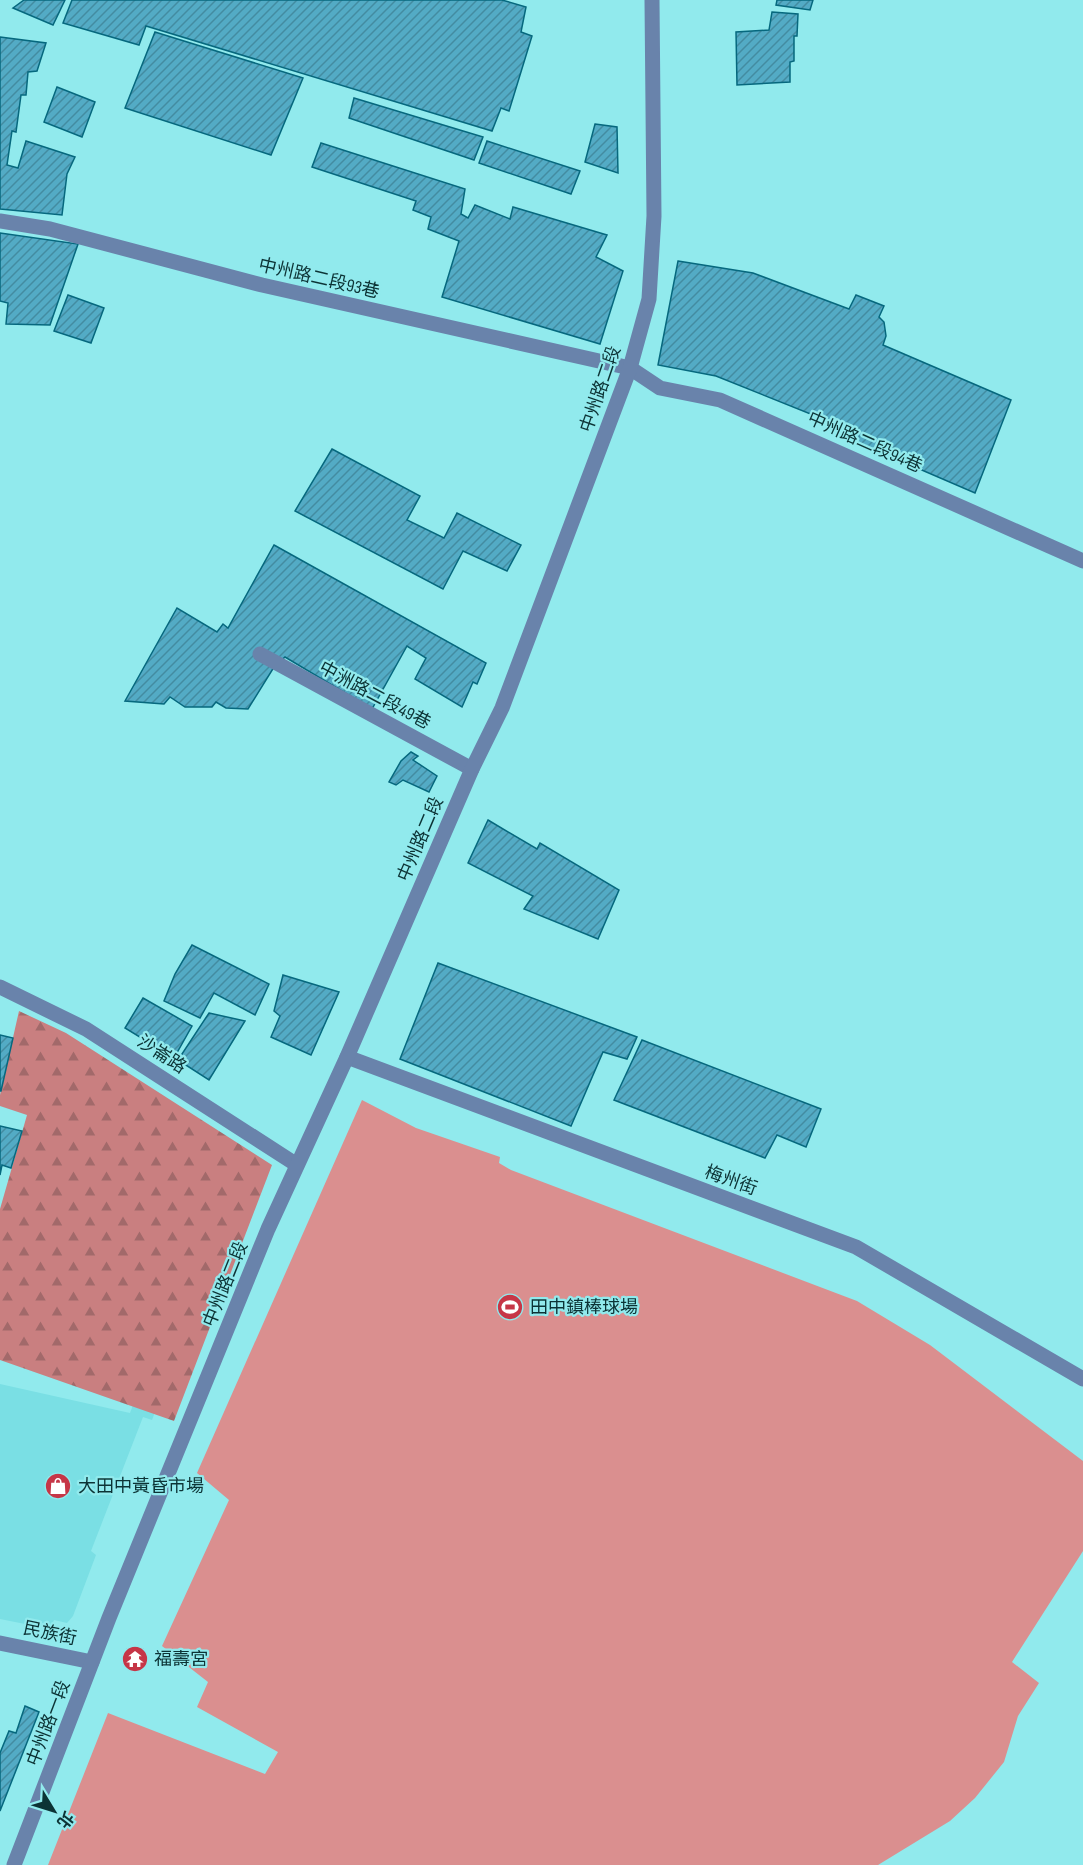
<svg xmlns="http://www.w3.org/2000/svg" width="1083" height="1865" font-family="'Sofia Sans Condensed','Noto Sans TC',sans-serif">
<style>
.built{fill:#7adfe4}
.green{fill:#da8f8f}
.forest{fill:url(#forest-firs)}
.building{fill:url(#building-hatch);stroke:#06687e;stroke-width:1.5}
.lines{fill:none;stroke-linecap:round;stroke-linejoin:round}
.minor{stroke:#6983ab;stroke-width:15}
.labels{text-anchor:middle;stroke-width:4.5;stroke-linejoin:round;paint-order:stroke}
.street-label{font-size:18px;fill:#0c3335;stroke:#91eaed}
.poi-label{font-size:18px;fill:#0c3335;stroke:#91eaed;text-anchor:start}
</style>
<defs>
<pattern id="forest-firs" width="22" height="20" patternUnits="userSpaceOnUse" patternTransform="scale(1.5)"><rect width="22" height="20" fill="#c97f80"/><path d="M5 1l3.5 6h-7zM16 11l3.5 6h-7z" fill="#a2696a"/></pattern>
<pattern id="building-hatch" width="6" height="6" patternUnits="userSpaceOnUse" patternTransform="scale(1.5)"><rect width="6" height="6" fill="#53abc5"/><path d="M-1 1l2-2M0 6l6-6M5 7l2-2" fill="none" stroke="#438ca1"/></pattern>
</defs>
<rect width="100%" height="100%" fill="#91eaed"/>
<!-- built -->
<polygon class="built" points="0,1384 130,1413 141,1384 163,1391 152,1420 143,1417 91,1551 96,1555 73,1616 67,1623 54,1620 50,1629 0,1619"/>
<!-- green -->
<polygon class="green" points="362,1100 416,1128 500,1157 499,1163 511,1170 857,1301 930,1345 1083,1461 1083,1551 1012,1662 1039,1683 1018,1716 1004,1762 975,1798 950,1821 878,1865 48,1865 108,1713 265,1774 278,1752 197,1707 208,1682 162,1646 229,1500 197,1473"/>
<!-- forest -->
<polygon class="forest" points="19,1011 66,1033 272,1165 174,1421 0,1360 0,1209 27,1115 0,1106 0,1095"/>
<!-- building -->
<g class="building">
<polygon points="24,0 65,0 53,25 13,8"/>
<polygon points="72,0 502,0 526,7 521,32 532,36 509,111 501,108 492,131 146,26 139,45 63,23"/>
<polygon points="777,0 813,0 810,10 776,5"/>
<polygon points="772,12 798,14 797,36 794,36 794,61 790,62 790,82 737,85 736,32 769,30"/>
<polygon points="155,32 303,78 271,155 125,108"/>
<polygon points="0,37 46,43 37,71 28,72 26,95 21,95 16,132 12,131 7,165 18,168 26,141 75,157 67,174 62,215 0,209"/>
<polygon points="57,87 95,102 82,137 44,122"/>
<polygon points="354,98 483,137 474,160 349,118"/>
<polygon points="595,124 617,127 618,173 585,162"/>
<polygon points="487,141 580,171 571,194 479,163"/>
<polygon points="321,143 465,189 461,214 468,218 475,205 510,219 513,207 607,235 596,257 623,271 600,344 442,297 459,241 428,229 431,217 413,210 416,201 312,167"/>
<polygon points="0,233 78,244 50,325 6,324 8,303 0,301"/>
<polygon points="678,261 753,273 849,309 856,295 884,306 879,317 884,322 886,336 883,345 1011,400 975,493 836,433 838,425 716,376 658,365"/>
<polygon points="68,295 104,308 91,343 54,331"/>
<polygon points="332,449 420,496 407,520 444,538 457,513 521,545 507,571 463,551 443,589 295,511"/>
<polygon points="274,545 486,663 477,684 473,682 462,707 415,679 426,658 407,646 372,709 285,657 274,667 248,709 226,708 216,702 212,707 185,707 170,697 164,704 125,701 177,608 217,632 223,624 228,628"/>
<polygon points="411,752 418,756 413,760 437,776 429,792 403,780 396,785 389,782 401,761"/>
<polygon points="488,820 537,849 540,843 619,890 598,939 524,909 533,896 468,863"/>
<polygon points="192,945 269,984 255,1015 214,993 200,1018 164,1001 175,974"/>
<polygon points="438,963 637,1037 627,1059 603,1052 571,1126 400,1059"/>
<polygon points="283,975 339,992 311,1055 271,1037 280,1016 274,1011"/>
<polygon points="143,998 192,1026 174,1058 125,1028"/>
<polygon points="209,1013 245,1021 209,1080 178,1060"/>
<polygon points="0,1035 13,1038 1,1091 0,1091"/>
<polygon points="642,1040 821,1109 806,1147 777,1135 765,1158 614,1100"/>
<polygon points="0,1126 22,1131 11,1168 2,1165 0,1175"/>
<polygon points="25,1706 39,1712 0,1811 0,1753 9,1731 16,1733"/>
</g>
<g class="lines">
<!-- minor -->
<g class="minor">
<polyline points="0,221 50,229 262,285 630,368 660,388 720,400 1083,561"/>
<polyline points="260,654 472,769"/>
<polyline points="0,987 86,1029 297,1165"/>
<polyline points="347,1057 856,1247 1083,1379"/>
<polyline points="0,1643 92,1662"/>
<polyline points="14,1865 109,1618 268,1229 347,1057 472,769 502,708 630,368 649,299 654,216 652,0"/>
</g>
</g>
<!-- icons -->
<defs>
<g id="stadium-disc" transform="scale(1.35)"><circle r="9.5" fill="#c63647" stroke="#91eaed"/><path d="M0-5a6.5 5 0 1 0 0 10a6.5 5 0 1 0 0-10ZM-3.5-1.8h7v3.6h-7Z" fill="#fff"/></g>
<g id="shop-disc" transform="scale(1.35)"><circle r="9.5" fill="#c63647" stroke="#91eaed"/><path d="M-5-2.5h2.3a2.7 3.5 0 0 1 5.4 0H5L5.5 6h-11ZM-1.5-2.5h3a1.5 2.3 0 0 0-3 0Z" fill="#fff"/></g>
<g id="temple-disc" transform="scale(1.35)"><circle r="9.5" fill="#c63647" stroke="#91eaed"/><path d="M0-6L5-2H3V0L6.5 2.5H4V6H1.5V3h-3V6H-4V2.5H-6.5L-3 0V-2H-5Z" fill="#fff"/></g>
</defs>
<g fill-rule="evenodd">
<use href="#stadium-disc" x="510" y="1307"/>
<use href="#shop-disc" x="58" y="1486"/>
<use href="#temple-disc" x="135" y="1659"/>
</g>
<g class="labels">
<!-- street labels -->
<g class="street-label">
<text transform="translate(319 278) rotate(13)" y="6">中州路二段93巷</text>
<text transform="translate(600 389) rotate(-71)" y="6">中州路二段</text>
<text transform="translate(865 442) rotate(24)" y="6">中州路二段94巷</text>
<text transform="translate(375 695) rotate(28)" y="6">中洲路二段49巷</text>
<text transform="translate(420 839) rotate(-67)" y="6">中州路二段</text>
<text transform="translate(162 1054) rotate(33)" y="6">沙崙路</text>
<text transform="translate(731 1180) rotate(20)" y="6">梅州街</text>
<text transform="translate(225 1284) rotate(-68)" y="6">中州路二段</text>
<text transform="translate(50 1633) rotate(12)" y="6">民族街</text>
<text transform="translate(48 1723) rotate(-69)" y="6">中州路一段</text>
</g>
<!-- poi labels -->
<g class="poi-label">
<text x="530" y="1313">田中鎮棒球場</text>
<text x="78" y="1492">大田中黃昏市場</text>
<text x="154" y="1665">福壽宮</text>
</g>
</g>
<!-- north arrow -->
<g transform="translate(54 1811) rotate(128)" stroke="#91eaed" stroke-width="4.5" paint-order="stroke">
<path d="M0-4.5L10 22L0 15L-10 22Z" fill="#0c3335"/>
<text y="-9" font-size="16" font-weight="bold" text-anchor="middle" fill="#0c3335">北</text>
</g>
</svg>
